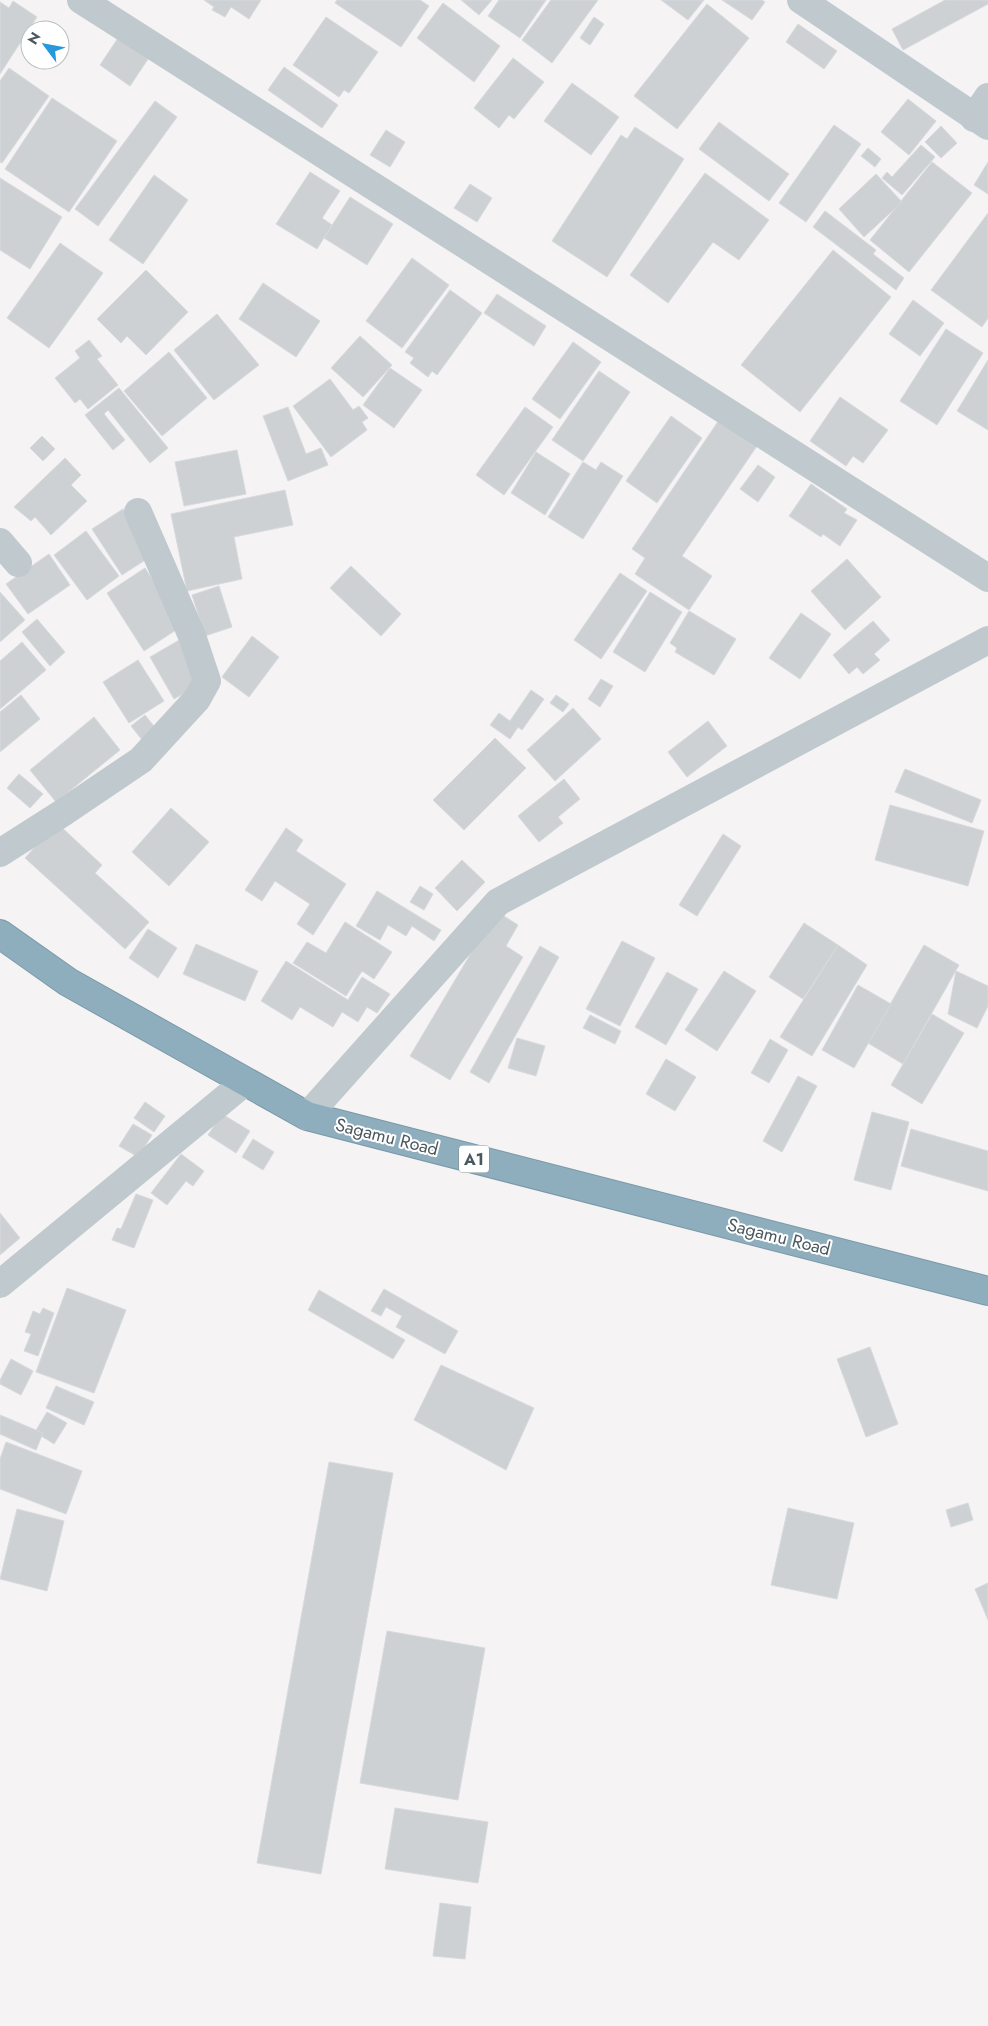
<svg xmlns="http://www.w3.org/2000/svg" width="988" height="2026" font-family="Jost,sans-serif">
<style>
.building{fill:#cdd1d4;stroke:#d7dadd}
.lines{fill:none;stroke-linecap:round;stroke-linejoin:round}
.highway-casing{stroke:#7999a9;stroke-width:30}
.minor{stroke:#bfc9ce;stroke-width:28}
.highway{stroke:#8eaebd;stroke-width:28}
.labels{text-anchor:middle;stroke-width:4;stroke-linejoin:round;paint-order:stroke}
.shield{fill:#fff;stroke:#818b8f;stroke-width:1}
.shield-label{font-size:16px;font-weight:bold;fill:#4b595f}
.street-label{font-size:18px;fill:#4b595f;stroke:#fff}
</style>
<rect width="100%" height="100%" fill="#f5f3f3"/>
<!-- building -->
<g class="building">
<polygon points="204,0 261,0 249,19 231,7 225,17 212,10 214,7"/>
<polygon points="337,0 420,0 429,6 401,47 335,3"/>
<polygon points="461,0 492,0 479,15"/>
<polygon points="499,0 546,0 520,38 488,16"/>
<polygon points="551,0 598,0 552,63 522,40"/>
<polygon points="661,0 704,0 688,20"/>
<polygon points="722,0 762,0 765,2 752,20"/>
<polygon points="945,0 988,0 988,4 903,50 892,29"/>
<polygon points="13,1 37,17 0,74 0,2 9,8"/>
<polygon points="443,3 500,46 474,82 417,38"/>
<polygon points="707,4 749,38 677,129 634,96"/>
<polygon points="326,17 378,52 349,93 344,90 339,97 293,65"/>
<polygon points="594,17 604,24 590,45 580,38"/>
<polygon points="798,24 837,51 824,69 786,42"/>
<polygon points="118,38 148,59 130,86 100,65"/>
<polygon points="513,58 544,82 514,119 509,115 499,128 474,108"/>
<polygon points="284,67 338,105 322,128 268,90"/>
<polygon points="9,68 49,96 2,163 0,162 0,81"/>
<polygon points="572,83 619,117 591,155 544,121"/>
<polygon points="52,98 117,141 69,212 5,169"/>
<polygon points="908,99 936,121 909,155 881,132"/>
<polygon points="155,101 177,117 98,226 75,209"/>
<polygon points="719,122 789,174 769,201 699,149"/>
<polygon points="834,125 861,144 806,222 779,203"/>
<polygon points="941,126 957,143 941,158 925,142"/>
<polygon points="635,127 684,159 607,277 552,241 621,135 627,139"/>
<polygon points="386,130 405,142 390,167 370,155"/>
<polygon points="921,145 935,157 902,195 882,178 887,172 892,177"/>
<polygon points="868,148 881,159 875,167 861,156"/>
<polygon points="932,162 972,193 909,272 870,240"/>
<polygon points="988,162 988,194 974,185"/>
<polygon points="310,172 340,191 322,218 332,225 317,249 276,224"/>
<polygon points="705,173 769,220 739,260 713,242 668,303 630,275"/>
<polygon points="876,174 902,202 864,237 839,209"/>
<polygon points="154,175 188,200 143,264 109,240"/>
<polygon points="0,178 62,217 30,269 0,250"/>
<polygon points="470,184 492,198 477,222 454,208"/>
<polygon points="350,197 393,224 367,265 324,238"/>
<polygon points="825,211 876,250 873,254 904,278 896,290 813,227"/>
<polygon points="988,213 988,318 982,327 931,290"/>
<polygon points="60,243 103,273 49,348 7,318"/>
<polygon points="833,250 891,297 800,412 741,365"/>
<polygon points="412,258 449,285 402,348 366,321"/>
<polygon points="146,270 188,312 146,355 127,336 121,343 97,319"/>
<polygon points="263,283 320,321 296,357 239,319"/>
<polygon points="450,290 482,313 437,375 432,371 428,377 410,363 414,358 405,352"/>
<polygon points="497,294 546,326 534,346 484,313"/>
<polygon points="913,300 944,323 920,356 889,334"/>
<polygon points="217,314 259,365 214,400 174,350"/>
<polygon points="946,329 983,353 937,425 900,401"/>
<polygon points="360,336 392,365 363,397 331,368"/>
<polygon points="89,340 102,356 97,359 118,385 88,409 80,399 75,403 55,378 80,358 75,351"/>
<polygon points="573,342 601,362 560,419 532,399"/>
<polygon points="169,352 207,398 162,436 124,391"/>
<polygon points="988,360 988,430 957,411"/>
<polygon points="390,368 422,390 394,428 363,405"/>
<polygon points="599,371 630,392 583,461 552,440"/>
<polygon points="330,379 353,410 359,406 368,418 362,422 367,430 331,457 293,406"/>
<polygon points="119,388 168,448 150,463 108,410 104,414 125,440 113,450 85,415"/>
<polygon points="840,397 888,430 863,463 853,456 846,466 810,441"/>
<polygon points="288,407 306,454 321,448 328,465 288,481 263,416"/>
<polygon points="525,407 553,427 504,495 476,475"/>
<polygon points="671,416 702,438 657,503 626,481"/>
<polygon points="719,420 757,446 682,556 712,576 689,610 635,574 645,558 632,549"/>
<polygon points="42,436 55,449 43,461 30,448"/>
<polygon points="237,450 246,494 184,506 175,462"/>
<polygon points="536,452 570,474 545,515 511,493"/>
<polygon points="65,458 81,475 71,485 87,501 51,535 35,517 31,521 14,507"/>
<polygon points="583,462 596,470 601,462 623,476 583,539 548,517"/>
<polygon points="758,465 775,477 758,502 740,489"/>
<polygon points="811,484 847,509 844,513 857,520 840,546 823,534 821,537 789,516"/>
<polygon points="285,490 293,525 234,537 242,579 187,591 171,514"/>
<polygon points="123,509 153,555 122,575 92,529"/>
<polygon points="86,531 119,576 87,600 54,555"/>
<polygon points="49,554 70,585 28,614 6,584"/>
<polygon points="847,559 881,597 845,630 811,591"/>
<polygon points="351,566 401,614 381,636 330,588"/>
<polygon points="145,568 182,626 144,651 107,593"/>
<polygon points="620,573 647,591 601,659 574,640"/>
<polygon points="219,586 232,627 205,636 192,595"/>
<polygon points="0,592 25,620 0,642"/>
<polygon points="650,592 682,612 645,672 613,652"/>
<polygon points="689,611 736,639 714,675 675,652 677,648 670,643"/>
<polygon points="801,613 831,634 800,679 769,658"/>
<polygon points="37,619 65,652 50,666 22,632"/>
<polygon points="873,621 890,640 874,654 880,660 863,674 857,667 849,674 833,655"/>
<polygon points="252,636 279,657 249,697 222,677"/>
<polygon points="181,639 205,681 174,699 150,657"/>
<polygon points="22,642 46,670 0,709 0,661"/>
<polygon points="138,660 164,701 129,723 103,682"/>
<polygon points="601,679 613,686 600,707 588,699"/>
<polygon points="531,690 544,699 522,730 518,727 510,739 490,725 499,713 510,721"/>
<polygon points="21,695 40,719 0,752 0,712"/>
<polygon points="556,695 569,704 563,712 550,703"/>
<polygon points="573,708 601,739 555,781 527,750"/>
<polygon points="145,715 157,730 143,741 131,726"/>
<polygon points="94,717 120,750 56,802 30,770"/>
<polygon points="708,721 727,746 687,777 668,752"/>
<polygon points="495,738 526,768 464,830 433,800"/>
<polygon points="905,769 981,800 972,823 895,792"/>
<polygon points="19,774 43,794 30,808 7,788"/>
<polygon points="564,779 580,799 558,817 563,823 539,842 518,816"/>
<polygon points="890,805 984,831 968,886 875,860"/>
<polygon points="171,808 209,842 169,886 132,852"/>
<polygon points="57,823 102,865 95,873 149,922 125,949 25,858"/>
<polygon points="286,828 303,840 296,851 346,884 313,935 297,924 310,904 275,881 262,901 245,890"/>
<polygon points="723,834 741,846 697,916 679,905"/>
<polygon points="462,860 485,882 457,911 435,888"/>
<polygon points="420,886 433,894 424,910 410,902"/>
<polygon points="377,891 441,930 434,941 412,926 406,936 388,925 380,940 356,926"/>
<polygon points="496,911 518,925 506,946 523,957 450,1080 410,1056"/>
<polygon points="345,922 392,952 374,979 362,971 346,996 293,963 307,942 326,953"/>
<polygon points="804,923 838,945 803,999 769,977"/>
<polygon points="148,929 177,948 158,978 129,958"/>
<polygon points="622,941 655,958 620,1026 586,1009"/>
<polygon points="196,944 258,971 245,1001 183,974"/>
<polygon points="838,945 867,965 812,1056 780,1037"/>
<polygon points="924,945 959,965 903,1064 868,1043"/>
<polygon points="540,946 559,957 489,1083 470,1072"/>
<polygon points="286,961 348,1000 362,977 390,994 377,1013 367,1007 358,1022 342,1012 333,1027 300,1007 292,1020 261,1001"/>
<polygon points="724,971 756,991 717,1051 685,1030"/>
<polygon points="956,971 988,986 988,1006 977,1028 948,1014"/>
<polygon points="667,972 698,989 666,1045 635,1027"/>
<polygon points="858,985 891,1004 854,1068 822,1050"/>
<polygon points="932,1014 964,1033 922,1104 891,1085"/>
<polygon points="590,1015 621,1031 615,1044 583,1028"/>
<polygon points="517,1038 545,1046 536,1076 508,1068"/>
<polygon points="770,1039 788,1050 769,1083 751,1073"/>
<polygon points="666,1059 696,1077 675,1111 646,1094"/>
<polygon points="798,1076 817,1086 782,1152 763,1141"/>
<polygon points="145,1102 165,1116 154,1132 134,1118"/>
<polygon points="872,1112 909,1122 891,1190 854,1180"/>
<polygon points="222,1114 250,1131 236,1153 208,1135"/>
<polygon points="133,1124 152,1135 138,1157 119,1146"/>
<polygon points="911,1129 988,1151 988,1191 901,1166"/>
<polygon points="253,1139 274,1152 263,1170 242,1157"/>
<polygon points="181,1154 204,1171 193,1186 186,1181 167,1205 151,1193"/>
<polygon points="136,1194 153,1200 134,1248 112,1240 117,1228 121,1229"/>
<polygon points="0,1213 20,1238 0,1255"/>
<polygon points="67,1288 126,1310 94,1393 36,1372"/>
<polygon points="384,1289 458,1331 445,1354 396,1327 402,1316 386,1307 381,1316 371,1311"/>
<polygon points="319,1290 405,1340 393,1359 308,1310"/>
<polygon points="43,1308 54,1313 38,1356 24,1351 31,1334 25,1332 33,1311 40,1314"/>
<polygon points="870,1347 898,1424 866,1437 837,1359"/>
<polygon points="11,1359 33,1371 21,1395 0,1384 0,1380"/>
<polygon points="441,1365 534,1408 506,1470 414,1420"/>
<polygon points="56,1386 94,1402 84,1425 46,1408"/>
<polygon points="47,1412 67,1423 54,1444 35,1432"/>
<polygon points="0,1415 43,1433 36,1450 0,1434"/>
<polygon points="6,1442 82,1471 66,1514 0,1489 0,1459"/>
<polygon points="329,1462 393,1473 321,1874 257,1863"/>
<polygon points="968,1503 973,1520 951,1527 946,1510"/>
<polygon points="788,1508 854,1523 837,1599 771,1585"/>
<polygon points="17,1509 64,1521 47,1591 0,1579"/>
<polygon points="988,1583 988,1620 975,1589"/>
<polygon points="387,1631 485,1648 458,1800 360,1783"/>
<polygon points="395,1808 488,1822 478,1883 385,1869"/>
<polygon points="440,1903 471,1907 465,1959 433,1956"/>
</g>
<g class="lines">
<!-- highway casing -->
<g class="highway-casing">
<polyline id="highway" points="0,934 68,982 307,1116 988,1291"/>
</g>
<!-- minor -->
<g class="minor">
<polyline points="81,0 988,578"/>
<polyline points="801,0 988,126"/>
<polyline points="974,118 988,97"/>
<polyline points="0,542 18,563"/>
<polyline points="0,853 64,812 141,760 197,699 207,681 192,636 138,512"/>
<polyline points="307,1116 498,902 988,640"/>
<polyline points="0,1284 245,1082"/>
</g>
<!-- highway -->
<use href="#highway" class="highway"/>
</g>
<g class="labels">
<!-- shield labels -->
<rect class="shield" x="459" y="1145.5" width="30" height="27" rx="4"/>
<g class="shield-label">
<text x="474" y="1165">A1</text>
</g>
<!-- street labels -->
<g class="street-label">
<text transform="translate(387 1137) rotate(14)" y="6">Sagamu Road</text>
<text transform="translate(779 1237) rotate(14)" y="6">Sagamu Road</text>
</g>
</g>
<!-- north arrow -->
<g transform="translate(45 45) rotate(302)"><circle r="24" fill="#ffffff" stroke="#b7bdbf"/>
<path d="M0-4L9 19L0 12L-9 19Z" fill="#2698db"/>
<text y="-8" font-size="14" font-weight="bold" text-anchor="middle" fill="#4b595f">N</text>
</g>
</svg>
